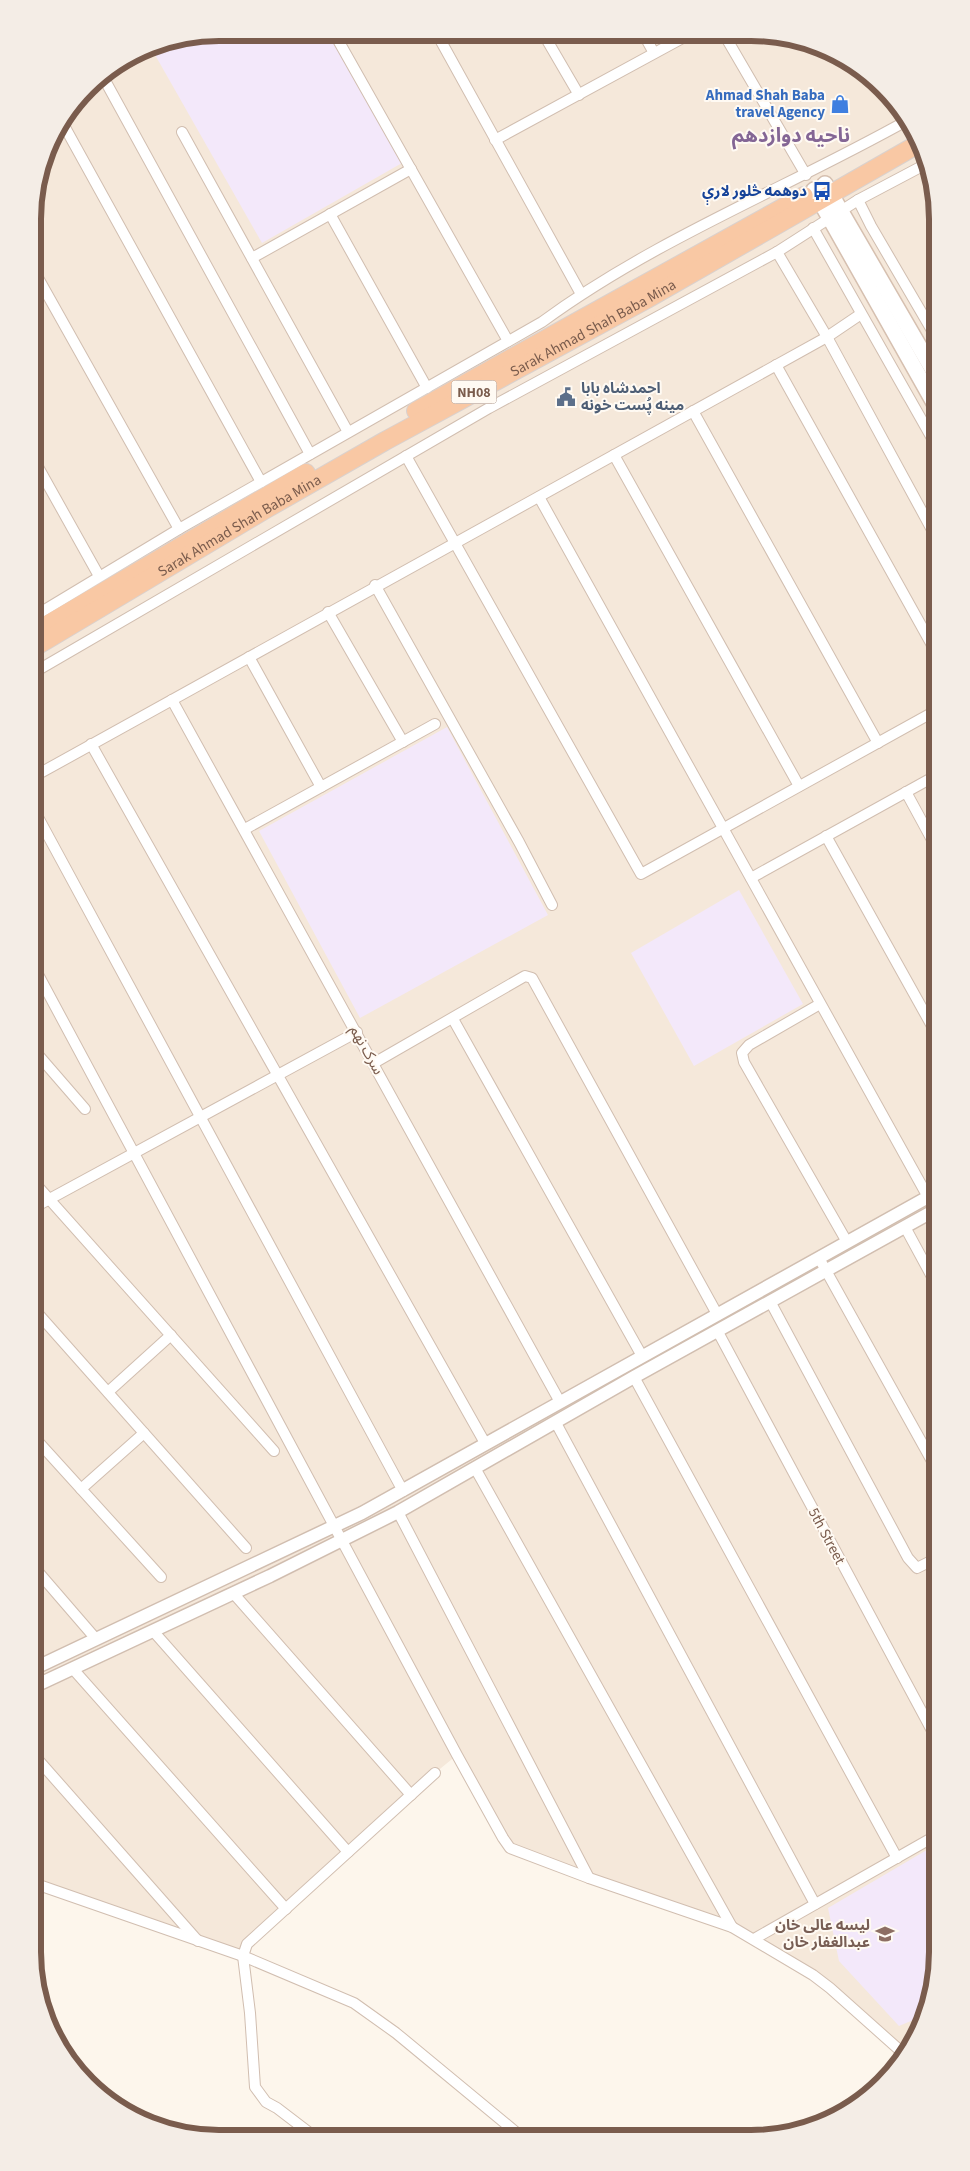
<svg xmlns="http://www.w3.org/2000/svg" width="970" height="2171" font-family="'Source Sans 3','Noto Sans Arabic',sans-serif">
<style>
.residential{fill:#f5e8da}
.education{fill:#f3e8fa}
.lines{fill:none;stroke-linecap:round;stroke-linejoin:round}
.minor-casing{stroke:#d1beb0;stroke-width:12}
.tertiary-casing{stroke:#d1beb0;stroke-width:15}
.secondary-casing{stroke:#d6c0b0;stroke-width:18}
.trunk-casing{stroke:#dad1cd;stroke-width:20}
.minor{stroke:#fff;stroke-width:10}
.tertiary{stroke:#fff;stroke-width:12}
.secondary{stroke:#fff;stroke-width:15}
.trunk{stroke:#f9c8a4;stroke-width:18}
.labels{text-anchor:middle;stroke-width:4;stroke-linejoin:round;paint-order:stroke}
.shield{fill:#fffaf3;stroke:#a28b7f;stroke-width:1}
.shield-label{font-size:14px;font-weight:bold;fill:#7a5c4d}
.shop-label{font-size:15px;font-weight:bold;fill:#366cbe;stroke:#fffaf3;text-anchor:end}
.transit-label{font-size:15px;font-weight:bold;fill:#164399;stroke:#fffaf3;text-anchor:end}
.street-label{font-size:15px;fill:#7a5c4d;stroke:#fffaf3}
.service-label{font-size:15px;font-weight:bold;fill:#4e5e75;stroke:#fffaf3;text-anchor:start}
.education-label{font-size:15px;font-weight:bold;fill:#785e54;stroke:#fffaf3;text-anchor:end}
.district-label{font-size:20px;font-weight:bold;fill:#846695;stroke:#fffaf3}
.rim{fill:none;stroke:#7a5c4d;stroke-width:6}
</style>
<rect width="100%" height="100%" fill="#fdf6ec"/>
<!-- residential -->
<polygon class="residential" points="219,33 787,36 833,52 874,79 912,125 931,170 937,219 937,1965 923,2023 904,2054 830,1988 742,1932 518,1852 457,1755 435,1773 286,1909 243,1956 33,1883 33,206 52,136 96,79 148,47"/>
<!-- education -->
<g class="education">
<polygon points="219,33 328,33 402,163 262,243 150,46"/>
<polygon points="447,727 548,915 360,1018 259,831"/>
<polygon points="739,890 803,1004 694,1066 631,953"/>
<polygon points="937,1844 937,1965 925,2015 899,2026 839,1961 828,1908"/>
</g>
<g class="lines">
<!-- minor casing -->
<g class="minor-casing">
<g id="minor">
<polyline points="334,33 508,341"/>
<polyline points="437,34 581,294"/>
<polyline points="544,35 579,95"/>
<polyline points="644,35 654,53"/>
<polyline points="725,36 806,175"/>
<polyline points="102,75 310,454"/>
<polyline points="62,122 261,482"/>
<polyline points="182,132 348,432"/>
<polyline points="495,140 688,35"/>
<polyline points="858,200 871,226 937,339"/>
<polyline points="330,214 427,388"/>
<polyline points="813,228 937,447"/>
<polyline points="777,252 827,337 937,539"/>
<polyline points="252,258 411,169"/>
<polyline points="33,269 179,529"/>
<polyline points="776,365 937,654"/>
<polyline points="693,411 878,743"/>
<polyline points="614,455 799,786"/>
<polyline points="406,456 641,874 937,710"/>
<polyline points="33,458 99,576"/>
<polyline points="539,497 928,1197"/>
<polyline points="375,585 519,842 552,905"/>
<polyline points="328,612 403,742"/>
<path d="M 33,617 L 179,529 L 542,322 C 655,239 787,188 908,120"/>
<polyline points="249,657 321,787"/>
<polyline points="33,673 489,408 777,252 858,200 928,163"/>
<polyline points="172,700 560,1402"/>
<polyline points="91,744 485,1443"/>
<path d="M 33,777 C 297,629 562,483 827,337 L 861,314"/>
<polyline points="906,792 937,849"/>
<polyline points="33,808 403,1491"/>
<polyline points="245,829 435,724"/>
<polyline points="826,836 937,1035"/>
<polyline points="751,878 937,775"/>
<polyline points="33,965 457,1755 503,1838 510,1848 589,1878 732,1927 813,1975 830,1988 904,2054"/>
<polyline points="820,1004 749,1045 742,1053 744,1062 847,1242"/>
<polyline points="453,1019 642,1356"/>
<polyline points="33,1049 85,1109"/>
<polyline points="374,1063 525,976 532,978 717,1314"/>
<polyline points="33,1181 274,1451"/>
<polyline points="33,1208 357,1032"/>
<polyline points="905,1227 937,1286"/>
<polyline points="819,1258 937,1470"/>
<polyline points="771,1303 908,1558 917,1568 937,1558"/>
<polyline points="33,1308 246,1548"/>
<polyline points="718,1332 937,1740"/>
<polyline points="634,1377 897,1858"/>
<polyline points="108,1392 171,1335"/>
<polyline points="556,1423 815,1904"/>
<polyline points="33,1436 161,1577"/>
<polyline points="475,1468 732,1927"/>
<polyline points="81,1489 144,1433"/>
<polyline points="398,1512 589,1878"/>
<polyline points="33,1566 96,1639"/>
<polyline points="234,1594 411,1795"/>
<polyline points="154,1632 348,1852"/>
<polyline points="73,1669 286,1909"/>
<polyline points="33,1754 198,1941"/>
<polyline points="33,1883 243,1956 354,2003 396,2033 517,2133"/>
<polyline points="754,1939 937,1835"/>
<polyline points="311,2134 277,2108 266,2102 255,2087 250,2013 243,1956 247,1944 435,1773"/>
</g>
</g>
<!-- tertiary casing -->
<g class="tertiary-casing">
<g id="tertiary">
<polyline points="33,1669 362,1513 937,1192"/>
<polyline points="33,1687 270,1576 398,1512 634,1377 937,1209"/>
</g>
</g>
<!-- secondary casing -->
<g class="secondary-casing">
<g id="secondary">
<polyline points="825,184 937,377"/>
<polyline points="814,190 937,408"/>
</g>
</g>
<!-- trunk casing -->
<g class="trunk-casing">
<g id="trunk">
<polyline points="416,411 804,196"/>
<polyline points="33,633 306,473"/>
<path id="s1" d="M 33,648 L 266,509 L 385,441 L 647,299 L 920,143"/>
</g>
</g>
<!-- minor -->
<use href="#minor" class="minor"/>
<!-- tertiary -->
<use href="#tertiary" class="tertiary"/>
<!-- secondary -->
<use href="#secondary" class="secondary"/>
<!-- trunk -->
<use href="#trunk" class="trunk"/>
</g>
<!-- icons -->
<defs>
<g id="shop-bare" transform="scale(1.5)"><path d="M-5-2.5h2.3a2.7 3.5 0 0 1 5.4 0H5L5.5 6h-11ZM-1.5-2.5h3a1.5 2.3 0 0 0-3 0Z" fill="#3f7fe0" stroke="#fffaf3" stroke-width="2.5" paint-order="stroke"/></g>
<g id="bus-bare" transform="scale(1.5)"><path d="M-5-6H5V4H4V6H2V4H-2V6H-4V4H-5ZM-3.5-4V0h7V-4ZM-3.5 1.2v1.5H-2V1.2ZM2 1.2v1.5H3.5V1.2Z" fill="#1a4fb4" stroke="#fffaf3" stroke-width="2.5" paint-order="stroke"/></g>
<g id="civic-bare" transform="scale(1.5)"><path d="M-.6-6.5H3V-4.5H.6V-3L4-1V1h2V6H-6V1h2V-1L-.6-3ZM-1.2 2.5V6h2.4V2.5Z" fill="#5c6f8a" stroke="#fffaf3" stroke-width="2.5" paint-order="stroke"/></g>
<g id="school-bare" transform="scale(1.5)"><path d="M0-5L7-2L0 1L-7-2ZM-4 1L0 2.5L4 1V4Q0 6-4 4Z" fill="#8d6e63" stroke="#fffaf3" stroke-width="2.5" paint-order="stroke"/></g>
</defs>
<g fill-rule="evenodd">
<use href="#shop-bare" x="840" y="104"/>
<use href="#bus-bare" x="822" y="191"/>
<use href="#civic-bare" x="566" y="397"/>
<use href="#school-bare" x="885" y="1934"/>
</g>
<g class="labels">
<!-- shield labels -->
<rect class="shield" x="451.5" y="380.5" width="45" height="23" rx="4"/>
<g class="shield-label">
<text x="474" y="397">NH08</text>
</g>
<!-- shop labels -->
<g class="shop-label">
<text x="825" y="100">Ahmad Shah Baba<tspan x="825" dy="17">travel Agency</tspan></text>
</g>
<!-- transit labels -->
<g class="transit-label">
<text x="807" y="196">دوهمه څلور لارې</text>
</g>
<!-- street labels -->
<g class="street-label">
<text dy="5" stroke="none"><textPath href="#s1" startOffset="645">Sarak Ahmad Shah Baba Mina</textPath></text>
<text dy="5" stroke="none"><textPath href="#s1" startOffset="240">Sarak Ahmad Shah Baba Mina</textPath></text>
<text transform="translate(367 1050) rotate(61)" y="5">سرک نهم</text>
<text transform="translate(827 1536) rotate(62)" y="5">5th Street</text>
</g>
<!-- service labels -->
<g class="service-label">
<text x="581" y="393">احمدشاه بابا<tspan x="581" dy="17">مینه پُست خونه</tspan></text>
</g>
<!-- education labels -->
<g class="education-label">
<text x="870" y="1930">لیسه عالی خان<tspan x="870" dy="17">عبدالغفار خان</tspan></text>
</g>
<!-- district labels -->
<g class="district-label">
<text x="791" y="142">ناحیه دوازدهم</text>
</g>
</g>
<!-- crop -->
<path d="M0 0H970V2171H0ZM219 41H751A178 178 0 0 1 929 219V1952A178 178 0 0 1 751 2130H219A178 178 0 0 1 41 1952V219A178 178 0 0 1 219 41Z" fill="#f4ede6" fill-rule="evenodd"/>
<path class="rim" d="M219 41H751A178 178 0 0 1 929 219V1952A178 178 0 0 1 751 2130H219A178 178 0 0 1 41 1952V219A178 178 0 0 1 219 41Z"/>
</svg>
